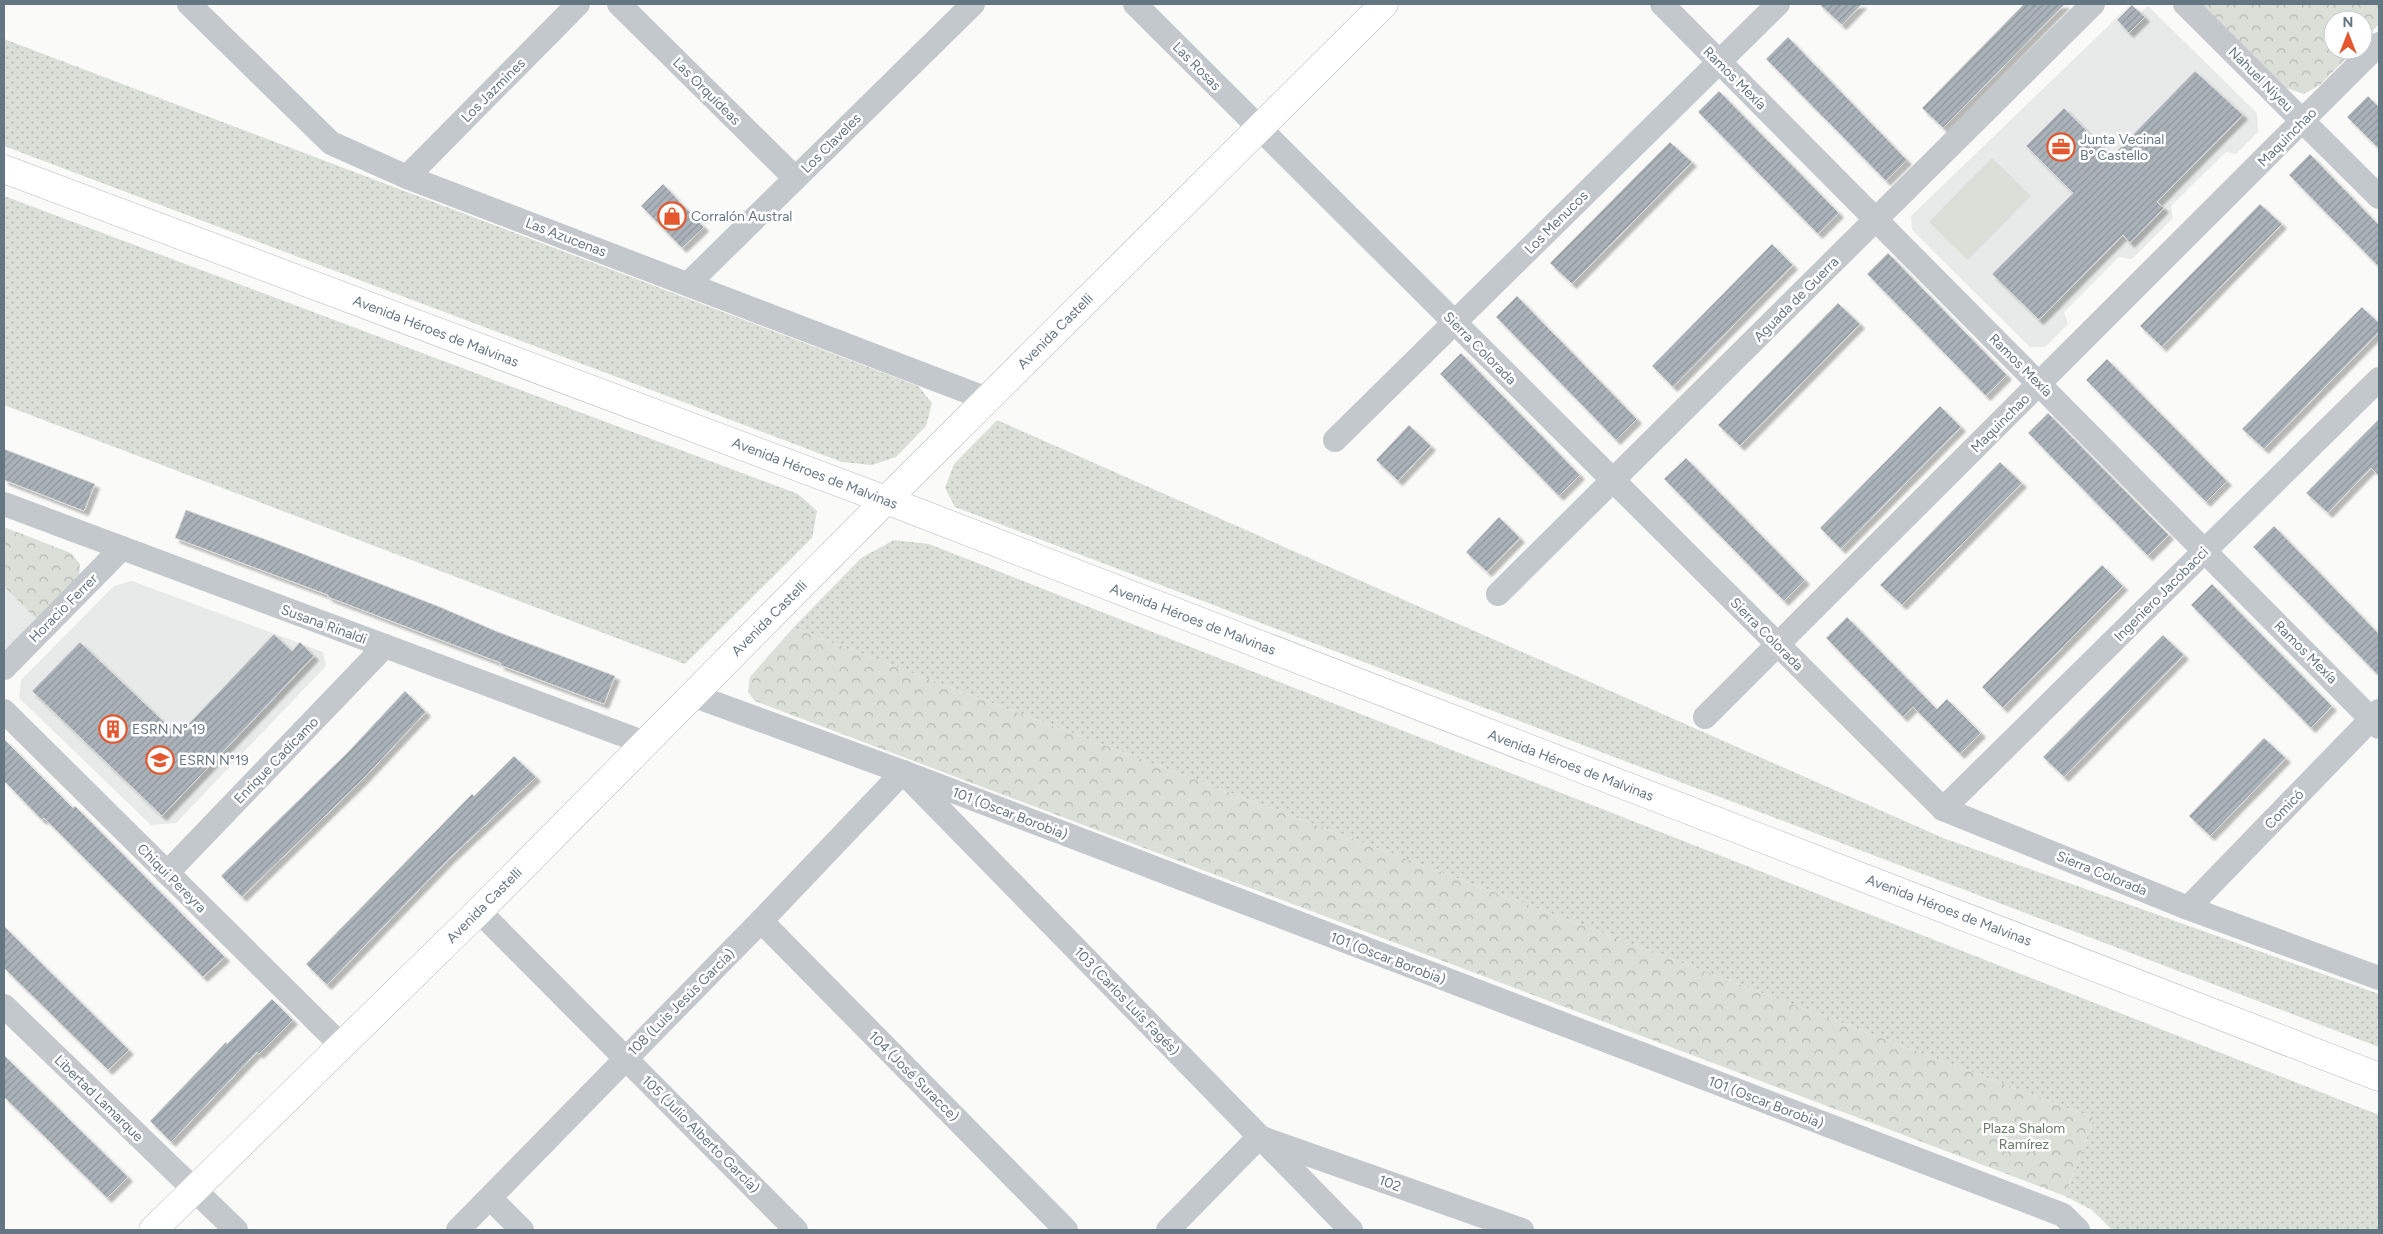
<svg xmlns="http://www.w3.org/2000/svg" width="2383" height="1234" font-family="Figtree,sans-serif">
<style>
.built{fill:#e8e9e9}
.grass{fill:url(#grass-dots)}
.park{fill:url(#park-crowns)}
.pitch{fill:#dadfd7}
.building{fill:url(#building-hatch);stroke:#dcdcda;filter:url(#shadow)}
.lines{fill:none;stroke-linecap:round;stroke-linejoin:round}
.secondary-casing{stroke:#b3babf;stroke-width:29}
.street{stroke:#c3c8cc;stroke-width:24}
.secondary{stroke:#fff;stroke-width:28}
.labels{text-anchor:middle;stroke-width:5;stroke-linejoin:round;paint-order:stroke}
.street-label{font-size:14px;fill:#657683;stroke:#fff}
.poi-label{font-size:14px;fill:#657683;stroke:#fff;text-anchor:start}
.park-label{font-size:14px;fill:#687a64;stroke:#fff}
</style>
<defs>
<pattern id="grass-dots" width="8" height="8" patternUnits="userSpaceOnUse" patternTransform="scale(1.25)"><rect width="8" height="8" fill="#dadfd7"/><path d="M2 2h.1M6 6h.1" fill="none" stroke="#b4b9b4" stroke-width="1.8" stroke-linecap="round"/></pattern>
<pattern id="park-crowns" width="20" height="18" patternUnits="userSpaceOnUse" patternTransform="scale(1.25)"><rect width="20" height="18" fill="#dadfd7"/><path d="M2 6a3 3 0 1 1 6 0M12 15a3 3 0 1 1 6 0" fill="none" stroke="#b4b9b4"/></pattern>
<pattern id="building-hatch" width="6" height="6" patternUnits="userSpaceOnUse" patternTransform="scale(1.25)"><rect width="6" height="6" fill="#aab3b9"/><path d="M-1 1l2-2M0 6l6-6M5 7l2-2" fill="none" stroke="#8e969c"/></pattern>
<filter id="shadow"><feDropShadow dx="4.5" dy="4.5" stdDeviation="1" flood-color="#0004"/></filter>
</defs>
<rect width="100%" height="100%" fill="#fafaf8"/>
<!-- built -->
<g class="built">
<polygon points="2131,4 2141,12 2148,6 2257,113 2258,132 2236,154 2226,152 2171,206 2173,218 2132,259 2119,257 2064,312 2068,324 2045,347 2030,347 1912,230 1911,216"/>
<polygon points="132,581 323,652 326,666 176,823 151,825 19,698 21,680 114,586"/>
<polygon points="4,586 37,620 4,652"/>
</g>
<!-- grass -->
<g class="grass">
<polygon points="4,39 918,386 932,403 926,426 896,457 872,465 842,462 4,146"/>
<polygon points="4,196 798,494 817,511 812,538 685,664 4,405"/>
<polygon points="997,420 1943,838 2379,994 2379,1047 955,507 945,488 954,464"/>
<polygon points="894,540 929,544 2379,1115 2379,1230 2112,1230 2092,1210 2065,1196 2094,1118 793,628 861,558"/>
</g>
<!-- park -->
<g class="park">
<polygon points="2200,4 2379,4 2379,24 2363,41 2363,20 2333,20 2333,50 2354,50 2320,85 2304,94 2283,87"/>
<polygon points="4,527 71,553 80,564 79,576 37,620 4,586"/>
<polygon points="793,628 2094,1118 2065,1196 755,701 748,692 750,677"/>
</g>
<!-- pitch -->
<polygon class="pitch" points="1992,158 2031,196 1968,260 1929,222"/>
<!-- building -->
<g class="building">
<polygon points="1819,4 1862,4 1842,25"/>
<polygon points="2024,4 2065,4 1943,128 1922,108"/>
<polygon points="2132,5 2145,17 2129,33 2117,20"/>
<polygon points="1788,37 1907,160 1886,181 1766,59"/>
<polygon points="2195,71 2243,115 2157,202 2164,208 2130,243 2123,235 2039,320 1992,274 2073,193 2026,146 2064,108 2112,156"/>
<polygon points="1719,91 1839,213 1818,234 1698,112"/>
<polygon points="2368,96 2379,107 2379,149 2347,117"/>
<polygon points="1670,142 1692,162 1572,284 1550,263"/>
<polygon points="2310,154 2379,225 2379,267 2289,175"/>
<polygon points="663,184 704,227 682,248 641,206"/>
<polygon points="2260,204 2282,224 2162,347 2140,326"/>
<polygon points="1772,244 1793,265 1673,387 1652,366"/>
<polygon points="1888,253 2007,375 1986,396 1867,274"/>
<polygon points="1517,296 1637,419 1616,440 1496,317"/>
<polygon points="1838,303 1860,324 1740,446 1718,425"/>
<polygon points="2362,307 2379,323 2379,332 2264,449 2242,429"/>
<polygon points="1461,353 1580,475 1559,496 1440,374"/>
<polygon points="2107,359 2227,481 2206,502 2086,380"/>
<polygon points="1940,406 1961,427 1841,549 1820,528"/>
<polygon points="2048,413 2169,535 2148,556 2028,433"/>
<polygon points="2379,419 2379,476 2371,468 2328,513 2306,493"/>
<polygon points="1409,425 1431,446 1398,481 1376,460"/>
<polygon points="4,449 95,484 84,511 4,480"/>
<polygon points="1686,458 1805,580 1784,601 1664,479"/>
<polygon points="2000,462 2022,483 1902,605 1880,585"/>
<polygon points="186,510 267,540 440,607 498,632 615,676 604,704 500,665 501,663 328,597 328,595 175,538"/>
<polygon points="1499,517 1520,538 1487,572 1466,552"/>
<polygon points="2274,526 2379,634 2379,676 2253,547"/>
<polygon points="2102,565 2123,586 2003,708 1982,687"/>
<polygon points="2212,584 2332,706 2311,728 2191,605"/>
<polygon points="1847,617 1937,709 1947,699 1981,733 1960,754 1913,707 1903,717 1826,638"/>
<polygon points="274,634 292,651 300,642 314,656 162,816 32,691 80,642 178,735"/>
<polygon points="2163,635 2184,655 2064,777 2043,757"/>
<polygon points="405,691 426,712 364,778 242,897 221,876 349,751"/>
<polygon points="2264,738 2286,758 2210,836 2189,816"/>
<polygon points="4,739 73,808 75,806 225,957 203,977 44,818 42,820 4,781"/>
<polygon points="514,756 536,777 449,859 327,985 306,964 472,794 474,796"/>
<polygon points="4,926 129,1050 108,1070 4,968"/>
<polygon points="272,999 293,1020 259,1054 257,1052 171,1142 150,1121 226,1042 227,1044"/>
<polygon points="4,1055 128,1177 107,1198 4,1097"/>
</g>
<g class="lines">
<!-- secondary casing -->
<g class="secondary-casing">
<g id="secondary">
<polyline points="4,169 886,500 2379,1077"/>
<polyline points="153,1230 479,911 886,500 1384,4"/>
</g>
</g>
<!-- street -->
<g class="street">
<polyline points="189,4 331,143 407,177 987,399"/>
<polyline points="619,4 795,178"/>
<polyline points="1135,4 1943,809 2188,908 2379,978"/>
<polyline points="1662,4 2379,727"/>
<polyline points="2185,4 2379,197"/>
<polyline points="407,177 578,4"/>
<polyline points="689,283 973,4"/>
<polyline points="1335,440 1778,4"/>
<polyline points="4,504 645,743"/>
<polyline points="1498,594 2093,4"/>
<polyline points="4,668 122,548"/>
<polyline points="692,695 903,772 2063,1215 2078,1230"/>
<polyline points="4,711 341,1045"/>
<polyline points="1705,717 2379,44"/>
<polyline points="1943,809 2379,379"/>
<polyline points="167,873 385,646"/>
<polyline points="2188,908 2379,711"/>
<polyline points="479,911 796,1230"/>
<polyline points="761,921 1066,1230"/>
<polyline points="4,1006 236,1230"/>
<polyline points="490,1198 522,1230"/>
<polyline points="458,1230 761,921 903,772 1351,1230"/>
<polyline points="1168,1230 1259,1137 1522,1230"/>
</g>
<!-- secondary -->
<use href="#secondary" class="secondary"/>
</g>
<!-- icons -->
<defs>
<g id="office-ring" transform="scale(1.4375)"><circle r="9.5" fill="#fff" stroke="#e4572e" stroke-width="1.5"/><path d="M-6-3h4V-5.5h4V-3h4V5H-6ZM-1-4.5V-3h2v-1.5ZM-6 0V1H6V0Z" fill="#e4572e"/></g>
<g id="shop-ring" transform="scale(1.4375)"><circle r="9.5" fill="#fff" stroke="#e4572e" stroke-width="1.5"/><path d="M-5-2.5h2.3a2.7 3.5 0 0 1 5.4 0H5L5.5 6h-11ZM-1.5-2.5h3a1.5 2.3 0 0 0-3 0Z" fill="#e4572e"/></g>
<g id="building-ring" transform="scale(1.4375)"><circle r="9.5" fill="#fff" stroke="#e4572e" stroke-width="1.5"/><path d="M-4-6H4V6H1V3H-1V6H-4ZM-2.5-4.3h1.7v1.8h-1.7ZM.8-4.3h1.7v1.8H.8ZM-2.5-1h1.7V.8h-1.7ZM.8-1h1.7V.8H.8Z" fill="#e4572e"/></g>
<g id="school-ring" transform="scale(1.4375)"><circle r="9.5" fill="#fff" stroke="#e4572e" stroke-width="1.5"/><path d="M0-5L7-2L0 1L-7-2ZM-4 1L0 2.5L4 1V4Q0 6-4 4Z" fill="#e4572e"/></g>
</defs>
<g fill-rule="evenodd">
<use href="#office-ring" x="2061" y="147"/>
<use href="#shop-ring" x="672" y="216"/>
<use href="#building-ring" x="113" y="729"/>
<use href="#school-ring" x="160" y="760"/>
</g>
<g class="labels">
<!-- street labels -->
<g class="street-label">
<text transform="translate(1197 66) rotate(45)" y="5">Las Rosas</text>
<text transform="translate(1735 78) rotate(45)" y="5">Ramos Mexía</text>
<text transform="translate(2261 79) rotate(45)" y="5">Nahuel Niyeu</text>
<text transform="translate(493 90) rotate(-45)" y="5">Los Jazmines</text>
<text transform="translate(707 91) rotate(45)" y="5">Las Orquídeas</text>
<text transform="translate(2287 137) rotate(-45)" y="5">Maquinchao</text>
<text transform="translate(831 143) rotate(-45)" y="5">Los Claveles</text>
<text transform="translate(1556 222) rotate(-45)" y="5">Los Menucos</text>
<text transform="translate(566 237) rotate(21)" y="5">Las Azucenas</text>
<text transform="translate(1796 299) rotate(-45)" y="5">Aguada de Guerra</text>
<text transform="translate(436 331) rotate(21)" y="5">Avenida Héroes de Malvinas</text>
<text transform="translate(1055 331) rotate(-45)" y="5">Avenida Castelli</text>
<text transform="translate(1480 348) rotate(45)" y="5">Sierra Colorada</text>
<text transform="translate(2021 365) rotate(45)" y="5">Ramos Mexía</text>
<text transform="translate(2000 423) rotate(-45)" y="5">Maquinchao</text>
<text transform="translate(815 473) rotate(21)" y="5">Avenida Héroes de Malvinas</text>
<text transform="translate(2161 594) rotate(-45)" y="5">Ingeniero Jacobacci</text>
<text transform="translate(63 608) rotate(-45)" y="5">Horacio Ferrer</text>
<text transform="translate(769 618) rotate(-45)" y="5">Avenida Castelli</text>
<text transform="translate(1193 619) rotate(21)" y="5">Avenida Héroes de Malvinas</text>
<text transform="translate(324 624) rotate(20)" y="5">Susana Rinaldi</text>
<text transform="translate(1767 634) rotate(45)" y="5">Sierra Colorada</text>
<text transform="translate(2306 652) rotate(45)" y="5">Ramos Mexía</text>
<text transform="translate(276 760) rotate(-46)" y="5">Enrique Cadícamo</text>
<text transform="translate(1571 765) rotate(21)" y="5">Avenida Héroes de Malvinas</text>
<text transform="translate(2284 809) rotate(-46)" y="5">Comicó</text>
<text transform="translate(1010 813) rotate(21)" y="5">101 (Oscar Borobia)</text>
<text transform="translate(2102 873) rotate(22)" y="5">Sierra Colorada</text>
<text transform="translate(172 878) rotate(45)" y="5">Chiqui Pereyra</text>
<text transform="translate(484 905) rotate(-45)" y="5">Avenida Castelli</text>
<text transform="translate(1949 910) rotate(21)" y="5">Avenida Héroes de Malvinas</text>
<text transform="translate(1388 958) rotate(21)" y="5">101 (Oscar Borobia)</text>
<text transform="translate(1127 1001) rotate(46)" y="5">103 (Carlos Luis Fagés)</text>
<text transform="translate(681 1002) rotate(-45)" y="5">108 (Luis Jesús García)</text>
<text transform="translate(914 1076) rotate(45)" y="5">104 (José Suracce)</text>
<text transform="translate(99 1098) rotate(44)" y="5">Libertad Lamarque</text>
<text transform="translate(1766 1102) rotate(21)" y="5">101 (Oscar Borobia)</text>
<text transform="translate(701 1134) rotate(45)" y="5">105 (Julio Alberto García)</text>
<text transform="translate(1390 1183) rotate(20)" y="5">102</text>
</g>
<!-- poi labels -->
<g class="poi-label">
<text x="2080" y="144">Junta Vecinal<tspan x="2080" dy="16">B° Castello</tspan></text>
<text x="691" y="221">Corralón Austral</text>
<text x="132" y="734">ESRN N° 19</text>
<text x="179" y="765">ESRN N°19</text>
</g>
<!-- park labels -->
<g class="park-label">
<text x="2024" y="1133">Plaza Shalom<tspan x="2024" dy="16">Ramírez</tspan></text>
</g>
</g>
<!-- border -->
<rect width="2383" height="1234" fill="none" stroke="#657683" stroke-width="10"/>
<!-- north arrow -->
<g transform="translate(2348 35)"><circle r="24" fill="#ffffff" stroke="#c1c8cd"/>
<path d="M0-4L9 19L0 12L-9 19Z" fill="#e4572e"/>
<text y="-8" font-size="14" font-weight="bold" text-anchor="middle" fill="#657683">N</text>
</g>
</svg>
